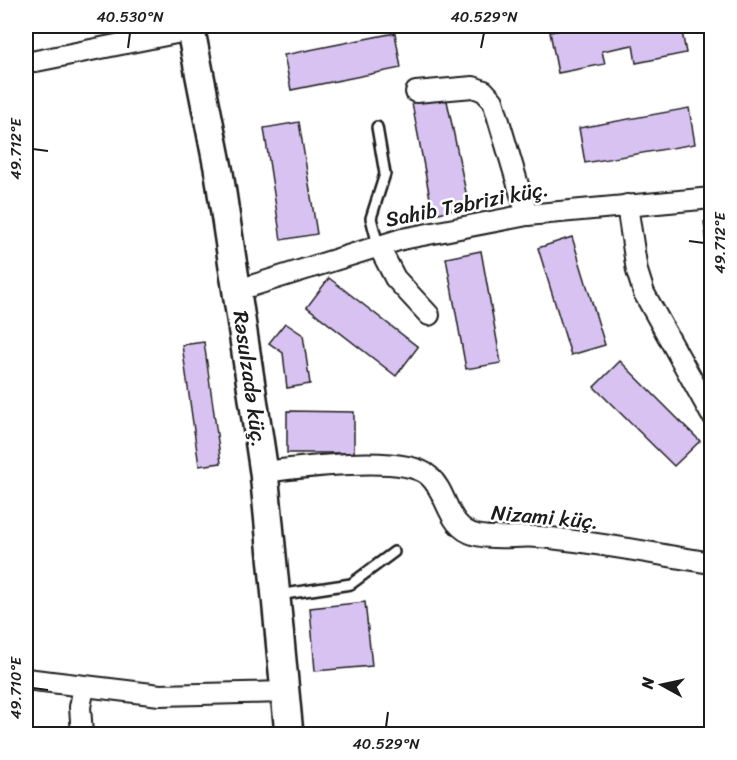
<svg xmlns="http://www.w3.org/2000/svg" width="737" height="760" font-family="Sriracha,sans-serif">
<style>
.building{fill:#d7c2f2;stroke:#1c1c1c;stroke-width:1.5}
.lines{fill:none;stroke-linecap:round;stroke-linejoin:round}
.lane-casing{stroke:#1c1c1c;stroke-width:14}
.street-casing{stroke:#1c1c1c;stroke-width:24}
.secondary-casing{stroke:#1c1c1c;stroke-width:32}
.lane{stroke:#fff;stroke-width:9}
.street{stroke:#fff;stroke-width:20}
.secondary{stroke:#fff;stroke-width:27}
.ticks{fill:none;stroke:#1c1c1c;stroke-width:2}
.labels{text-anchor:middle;stroke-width:5;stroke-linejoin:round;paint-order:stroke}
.street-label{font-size:21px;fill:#1c1c1c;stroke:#fff}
.neatline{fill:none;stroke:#1c1c1c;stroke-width:2}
.ticks-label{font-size:15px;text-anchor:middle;fill:#1c1c1c}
</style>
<rect width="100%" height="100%" fill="#fff"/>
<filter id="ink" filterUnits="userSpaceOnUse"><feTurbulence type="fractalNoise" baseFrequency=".0167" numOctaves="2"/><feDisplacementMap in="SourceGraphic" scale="12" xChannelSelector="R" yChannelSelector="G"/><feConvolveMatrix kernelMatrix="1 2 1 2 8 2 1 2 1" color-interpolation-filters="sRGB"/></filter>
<g filter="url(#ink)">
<!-- building -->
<g class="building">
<polygon points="584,26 681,26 686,53 636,63 633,45 602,51 605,64 558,73 550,32"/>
<polygon points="395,33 401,68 291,90 284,55"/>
<polygon points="446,96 469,207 433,214 412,103"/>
<polygon points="689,108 695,144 585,163 579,128"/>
<polygon points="299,122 317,234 281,240 264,128"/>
<polygon points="712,221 712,280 704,222"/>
<polygon points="572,237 605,345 571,355 538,248"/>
<polygon points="481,251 501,363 466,369 446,258"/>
<polygon points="329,278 418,347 396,376 307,307"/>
<polygon points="285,323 303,335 310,384 287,388 283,353 269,343"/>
<polygon points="204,342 221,463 199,466 182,345"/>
<polygon points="620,361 700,441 674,466 594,387"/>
<polygon points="287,411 354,412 354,453 287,453"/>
<polygon points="365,602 372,666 315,671 310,608"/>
</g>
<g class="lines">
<!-- lane casing -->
<g class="lane-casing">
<g id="lane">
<polyline points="377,127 385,174 371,218 378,245"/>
<polyline points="278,595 351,584 394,552"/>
</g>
</g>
<!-- street casing -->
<g class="street-casing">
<g id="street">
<polyline points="26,63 191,30"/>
<polyline points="416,92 473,87 484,91 493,101 527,215"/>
<polyline points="627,205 637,271 644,293 711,414"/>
<polyline points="378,245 395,278 429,315"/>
<polyline points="238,290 402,239 527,215 712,198"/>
<path d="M 264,472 C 298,468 404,453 429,476 C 449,494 446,527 476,535 C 496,540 519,535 540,537 C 597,542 655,554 712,563"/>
<polyline points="26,679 160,695 285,692"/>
<polyline points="82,734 80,707 84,687"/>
</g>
</g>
<!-- secondary casing -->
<g class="secondary-casing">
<polyline id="secondary" points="190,26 219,173 264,472 289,734"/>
</g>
<!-- lane -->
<use href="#lane" class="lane"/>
<!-- street -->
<use href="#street" class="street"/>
<!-- secondary -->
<use href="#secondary" class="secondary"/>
</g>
</g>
<!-- ticks -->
<path class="ticks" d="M 128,48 L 130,33M 481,48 L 484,33M 33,149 L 48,151M 689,241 L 704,243M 33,688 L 48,690M 386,727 L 388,712"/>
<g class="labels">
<!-- street labels -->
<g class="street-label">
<text transform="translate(467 204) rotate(-11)" y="7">Sahib Təbrizi küç.</text>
<text transform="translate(250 379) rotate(82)" y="7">Rəsulzadə küç.</text>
<text transform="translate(545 517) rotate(5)" y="7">Nizami küç.</text>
</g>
</g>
<!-- margin -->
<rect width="737" height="760" fill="none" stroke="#fff" stroke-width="66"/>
<!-- north arrow -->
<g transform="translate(662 685) rotate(278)" stroke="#ffffff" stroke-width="4.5" paint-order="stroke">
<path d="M0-4.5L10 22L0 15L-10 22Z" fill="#1c1c1c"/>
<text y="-9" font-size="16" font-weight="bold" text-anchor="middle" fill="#1c1c1c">N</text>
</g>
<rect x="33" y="33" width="671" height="694" class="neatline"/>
<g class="ticks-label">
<text x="130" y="22">40.530°N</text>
<text x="484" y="22">40.529°N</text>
<text transform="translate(16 149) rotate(-90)" y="5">49.712°E</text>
<text transform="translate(720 243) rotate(-90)" y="5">49.712°E</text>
<text transform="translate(16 688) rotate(-90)" y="5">49.710°E</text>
<text x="386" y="749">40.529°N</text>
</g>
</svg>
